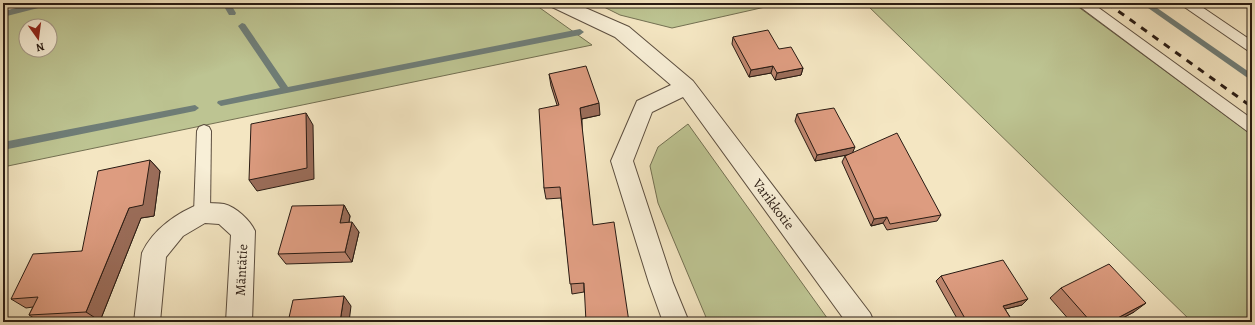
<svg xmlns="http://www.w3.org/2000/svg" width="1255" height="325" font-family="Alegreya,serif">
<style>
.green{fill:#bdc492;stroke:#737052;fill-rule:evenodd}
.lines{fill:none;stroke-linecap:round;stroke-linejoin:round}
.stream{fill:#6f7d77;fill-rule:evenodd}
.service-casing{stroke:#5c4e3f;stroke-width:2}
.minor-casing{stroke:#5c4e3f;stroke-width:2}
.service{fill:#f8efd7;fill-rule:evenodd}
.minor{fill:#f8efd7;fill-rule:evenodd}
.rail{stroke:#291b13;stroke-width:3;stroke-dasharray:7 7;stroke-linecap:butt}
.wall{fill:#be866e;stroke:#291b13}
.shaded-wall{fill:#9b6d5a;stroke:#291b13}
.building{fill:#dd9c80;stroke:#291b13}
.labels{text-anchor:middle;stroke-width:3.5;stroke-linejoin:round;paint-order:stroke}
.street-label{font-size:14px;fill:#291b13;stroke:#f8efd7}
</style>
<rect width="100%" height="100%" fill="#f4e6c2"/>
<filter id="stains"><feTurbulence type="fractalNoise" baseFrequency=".005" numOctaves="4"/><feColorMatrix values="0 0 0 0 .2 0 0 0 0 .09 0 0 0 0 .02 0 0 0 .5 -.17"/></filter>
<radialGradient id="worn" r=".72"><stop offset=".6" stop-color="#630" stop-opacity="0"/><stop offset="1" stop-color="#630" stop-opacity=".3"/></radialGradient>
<!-- green -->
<g class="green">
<path d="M 44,3 L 533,3 L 592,45 L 3,167 L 3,14 ZM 26,26 L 50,26 L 50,50 L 26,50 Z"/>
<polygon points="596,3 783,3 672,28 620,15"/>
<polygon points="865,3 1073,3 1252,135 1252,322 1192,322"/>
<polygon points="688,124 830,322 708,322 658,203 650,166 658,147"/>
</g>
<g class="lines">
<!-- stream -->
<g class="stream">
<polygon points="37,3 51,3 50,5 3,17 3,11"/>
<polygon points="222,3 230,3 236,13 235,15 229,15"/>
<polygon points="1141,3 1150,3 1252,74 1252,81"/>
<polygon points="242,23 245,24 288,87 580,29 584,32 580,35 221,106 217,103 218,101 280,88 238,26"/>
<polygon points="195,105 199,108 195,111 3,150 3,142"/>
</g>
<!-- service casing -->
<g class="service-casing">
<g id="service">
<polygon points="1077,3 1092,3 1252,119 1252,133 1247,131 1079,6"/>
<polygon points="1181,3 1196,3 1252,41 1252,52 1247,50 1183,6"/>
<polygon points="204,125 209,127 211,131 210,213 208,218 202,220 196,218 194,213 197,131 199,127"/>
</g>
</g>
<!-- minor casing -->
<g class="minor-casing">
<g id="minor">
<polygon points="549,3 574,3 629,27 693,81 870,313 874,322 846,322 683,97 652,112 633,161 673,283 689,322 663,322 649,283 611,161 637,101 671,85 615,37 552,7"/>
<path d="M 202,203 C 209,203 217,203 224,204 C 236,207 250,220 255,231 L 252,322 L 226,322 L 231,235 L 219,224 L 205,223 L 183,236 L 166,257 L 160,322 L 134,322 L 142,253 C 153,229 178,212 202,203 Z"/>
</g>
</g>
<!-- service -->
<use href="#service" class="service"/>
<!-- minor -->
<use href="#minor" class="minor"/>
<!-- rail -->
<polyline class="rail" points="1107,3 1252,107"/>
</g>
<!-- wall -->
<g class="wall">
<polygon points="733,37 779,49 803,68 801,75 775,80 771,73 749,77 732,44"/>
<polygon points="549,74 600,115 582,119 584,292 572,294 561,198 546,199 544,188 557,105 551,86"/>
<polygon points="797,114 853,152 941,215 937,221 887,230 883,223 871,226 842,162 845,156 847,155 815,161 795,121"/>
<polygon points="150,160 160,171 154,216 141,218 100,321 87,322 40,322 29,315 33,307 26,308 11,299 82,251"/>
<polygon points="344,205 350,216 349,222 359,232 352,262 286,264 278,254"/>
<polygon points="941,276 1028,299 1022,305 1005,309 1013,322 959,322 936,281"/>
<polygon points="1061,288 1134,312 1115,322 1071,322 1050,298"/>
</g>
<!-- shaded-wall -->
<g class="shaded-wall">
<polygon points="773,66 771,73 749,77 751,70"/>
<polygon points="803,68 801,75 775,80 777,73"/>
<polygon points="599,103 600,115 581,119 580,108"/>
<polygon points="306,113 313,125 314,179 257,191 249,180"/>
<polygon points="855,147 852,154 815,161 817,155"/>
<polygon points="150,160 160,171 154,216 141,218 100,321 86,312 129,208"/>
<polygon points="344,205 350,216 347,233 340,223"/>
<polygon points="887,217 883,223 871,226 874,219"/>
<polygon points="352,222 359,232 352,262 345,252"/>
<polygon points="344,296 351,306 349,322 340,322"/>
<polygon points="1028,299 1022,305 997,311 1003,306"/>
<polygon points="1146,303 1134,312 1115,322 1110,322"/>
</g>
<!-- building -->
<g class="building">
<polygon points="768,30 779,49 791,47 803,68 777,73 773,66 751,70 733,37"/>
<polygon points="586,66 599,103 580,108 593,225 614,222 629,322 586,322 584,283 570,284 560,187 544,188 539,109 559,105 549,74"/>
<polygon points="834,108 855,147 817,155 797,114"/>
<polygon points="306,113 307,168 249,180 251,124"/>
<polygon points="897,133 941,215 890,224 887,217 874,219 845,156"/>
<polygon points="150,160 143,205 129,208 86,312 29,315 38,297 11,299 33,254 82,251 98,171"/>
<polygon points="344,205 340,223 352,222 345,252 278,254 292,206"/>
<polygon points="1003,260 1028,299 1003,306 1013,322 967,322 941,276"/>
<polygon points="1109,264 1146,303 1110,322 1091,322 1061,288"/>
<polygon points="344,296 340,322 288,322 293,300"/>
</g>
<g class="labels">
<!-- street labels -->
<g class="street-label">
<text transform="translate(774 204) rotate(53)" y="5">Varikkotie</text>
<text transform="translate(241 270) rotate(-87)" y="5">Mäntätie</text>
</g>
</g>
<!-- margin -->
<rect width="1255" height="325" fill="none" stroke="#f4e6c2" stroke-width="16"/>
<rect x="4" y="4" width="1247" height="317" fill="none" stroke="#291b13" stroke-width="2"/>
<rect x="8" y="8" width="1239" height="309" fill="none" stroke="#291b13"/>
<!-- north arrow -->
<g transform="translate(38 38) rotate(166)"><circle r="19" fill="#f8efd7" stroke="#a59a89"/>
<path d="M0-3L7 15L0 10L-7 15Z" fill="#8f2418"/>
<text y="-6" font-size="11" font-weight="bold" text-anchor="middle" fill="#291b13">N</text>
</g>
<rect width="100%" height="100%" filter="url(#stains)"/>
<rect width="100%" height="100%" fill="url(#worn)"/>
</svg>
